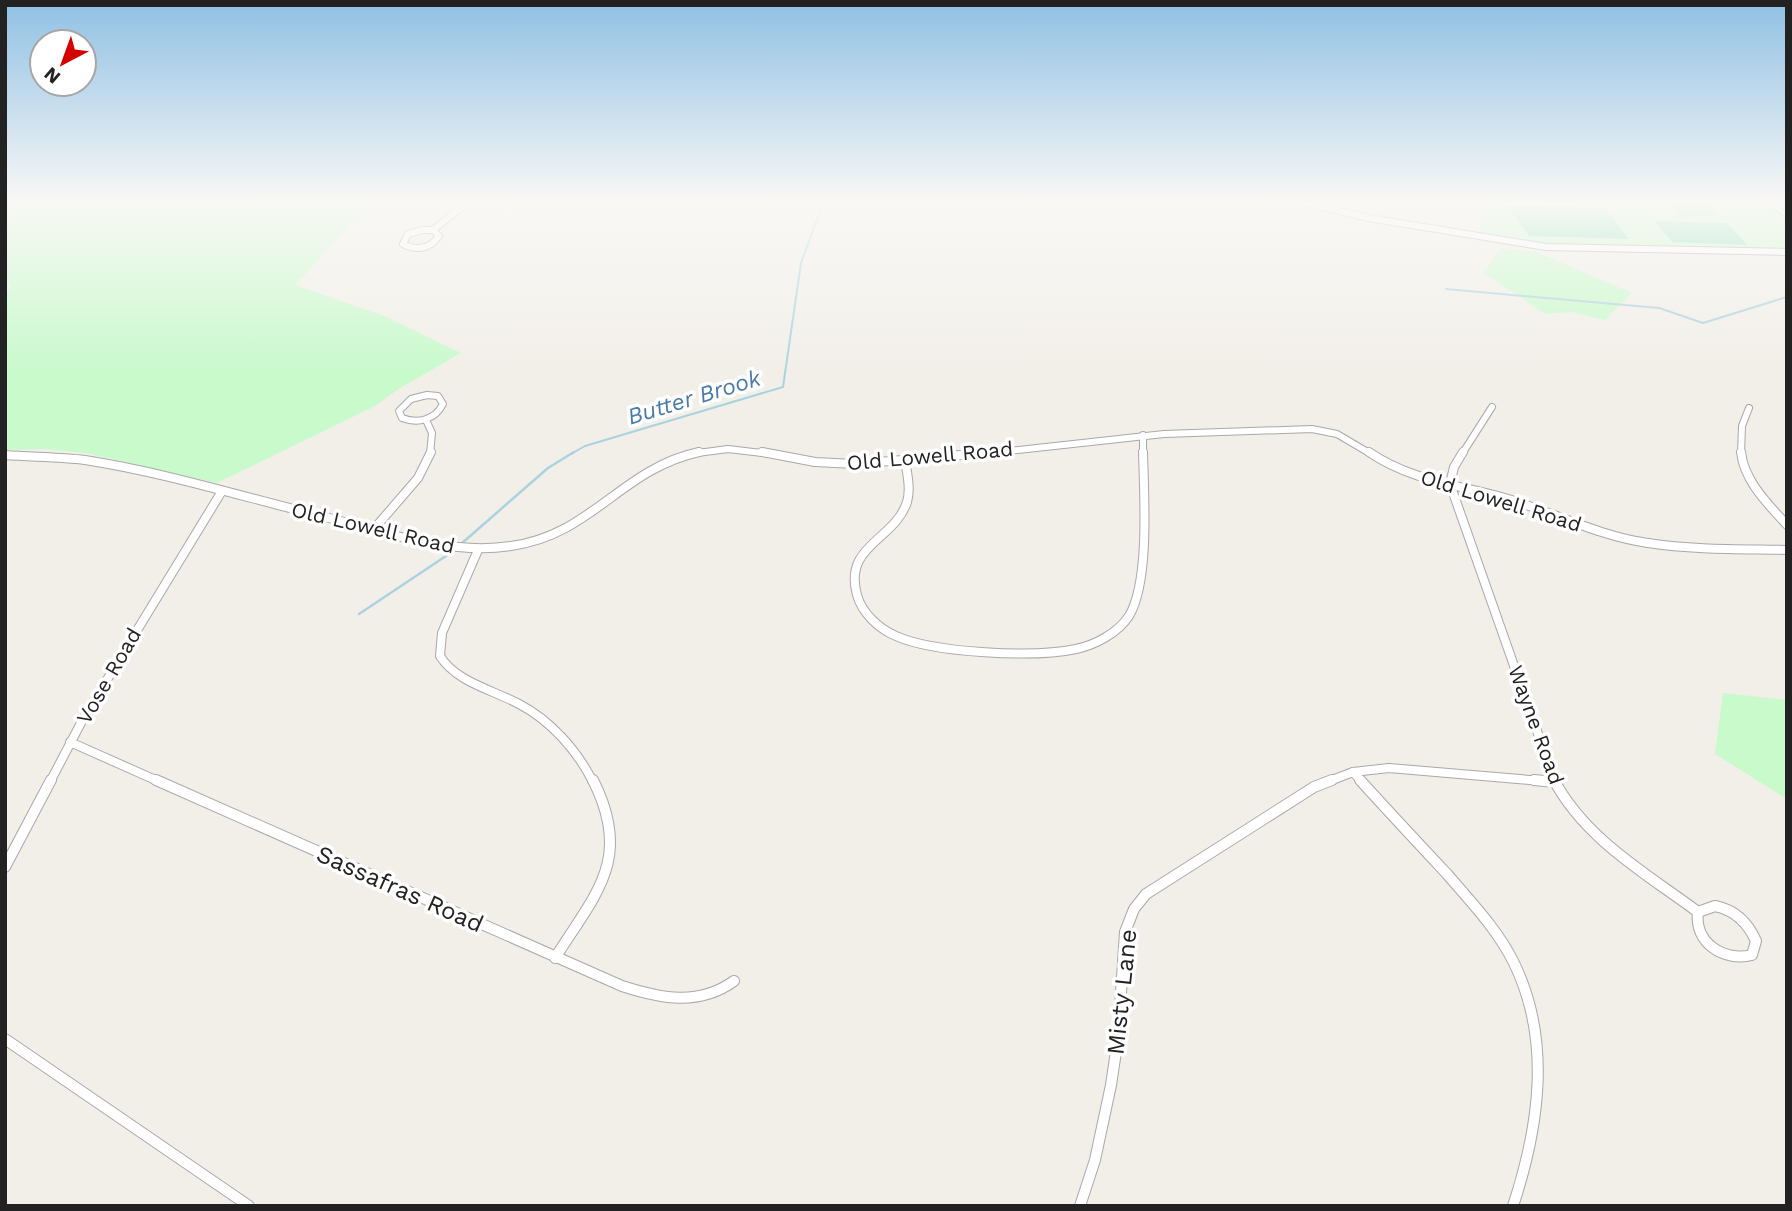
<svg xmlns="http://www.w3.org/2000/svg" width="1792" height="1211" font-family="'Work Sans',sans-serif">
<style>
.park{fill:#c8facc}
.pitch{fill:#88e0be}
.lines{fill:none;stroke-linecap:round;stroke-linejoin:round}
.stream-far1{stroke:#aad3df;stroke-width:2}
.stream{stroke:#aad3df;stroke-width:2.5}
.minor-far2-casing{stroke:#a9a9a9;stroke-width:8}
.minor-far1-casing{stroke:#a9a9a9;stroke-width:10}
.minor-casing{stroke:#a9a9a9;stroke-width:12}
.secondary-casing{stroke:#707d05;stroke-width:2}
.minor-far2{stroke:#fff;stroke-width:6}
.minor-far1{stroke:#fff;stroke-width:8}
.minor{stroke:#fff;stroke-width:10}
.secondary{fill:#f7fabf;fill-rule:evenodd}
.labels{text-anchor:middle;stroke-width:7;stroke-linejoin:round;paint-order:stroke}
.street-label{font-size:21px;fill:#222;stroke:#fff}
.water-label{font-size:23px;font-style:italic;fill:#4a7aab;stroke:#fff}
.near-street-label{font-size:24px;fill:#222;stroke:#fff}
</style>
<rect width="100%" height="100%" fill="#f2efe9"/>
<!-- park -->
<g class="park">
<path d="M 5,203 L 377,203 C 346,226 321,258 295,285 L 384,316 L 461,353 L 400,388 L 375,406 L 217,483 L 86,453 L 44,449 L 5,450 L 5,297 L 10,287 L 5,278 Z"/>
<polygon points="1478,203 1761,203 1787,221 1787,248 1762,250 1546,244 1480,233"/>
<polygon points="1501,248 1537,252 1632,293 1605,320 1571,312 1545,314 1484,273"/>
<polygon points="1723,693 1787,700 1787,799 1715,754"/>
</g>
<!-- pitch -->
<g class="pitch">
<polygon points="1671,203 1707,203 1719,216 1682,216"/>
<polygon points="1508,206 1605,208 1629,239 1529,236"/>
<polygon points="1655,221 1727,223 1747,245 1672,242"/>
</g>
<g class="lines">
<!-- stream-far1 -->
<g class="stream-far1">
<polyline points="1446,289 1659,308 1703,323 1787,297"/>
<polyline points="571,454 585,446 783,387 801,263 823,203"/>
</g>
<!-- stream -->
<g class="stream">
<polyline points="461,544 548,468 574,452"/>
<polyline points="359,614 452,552"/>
</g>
<!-- minor-far2 casing -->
<g class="minor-far2-casing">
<g id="minor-far2">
<polyline points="1306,203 1369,218 1546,247 1787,252"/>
<polyline points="1024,205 1031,203"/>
<path d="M 422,230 L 433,230 L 439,236 C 430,249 417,251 403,244 L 408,234 Z"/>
<polyline points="433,230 467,203"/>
<path d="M 427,395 L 438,396 L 443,404 C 435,420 418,424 402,418 L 399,411 L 411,399 Z"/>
<polyline points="426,420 432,433 430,454"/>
<polyline points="1143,435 1143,454"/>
<polyline points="690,454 728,449 771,454"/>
<polyline points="982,454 1164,434 1312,429 1337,434 1371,454"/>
<polyline points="1462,454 1492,407"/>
<polyline points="1741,454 1742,426 1749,408"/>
</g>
</g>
<!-- minor-far1 casing -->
<g class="minor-far1-casing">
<g id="minor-far1">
<polyline points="762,452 815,462 855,464 996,452"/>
<path d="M 1369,452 C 1409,480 1459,485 1505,498 C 1552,512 1599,536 1648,543 C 1694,550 1741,549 1787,550"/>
<polyline points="1463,452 1454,467 1450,484 1555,782"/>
<path d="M 1741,452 C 1744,481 1768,504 1787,525"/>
<path d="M 5,455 C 31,457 59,457 85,460 C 162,472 237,495 313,514 C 376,529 445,556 511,546 C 592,535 621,469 699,452"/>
<path d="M 905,460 C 907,473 911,489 907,502 C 895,540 843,545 857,595 C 862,613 879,629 896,636 C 934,653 1035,658 1076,649 C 1095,645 1118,633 1129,616 C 1150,581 1144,494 1143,452"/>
<polyline points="374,529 418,478 431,452"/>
<path d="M 478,550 L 442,633 L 440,656 C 456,682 493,690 519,704 C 550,720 577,750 593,782"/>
<polyline points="70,742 160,782"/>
<polyline points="1353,772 1362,782"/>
<polyline points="50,782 83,719 222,491"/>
<polyline points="1327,782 1353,772 1389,768 1554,782"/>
</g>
</g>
<!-- minor casing -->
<g class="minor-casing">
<g id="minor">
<path d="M 156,780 L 622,986 C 662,999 699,1006 734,981"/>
<path d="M 1360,780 C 1389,812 1418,843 1447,874 C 1471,902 1498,930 1514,963 C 1552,1041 1539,1127 1513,1206"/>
<polyline points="1534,780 1555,782"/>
<path d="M 1554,780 C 1585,839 1647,874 1698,912"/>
<polyline points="5,867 51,780"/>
<path d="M 1715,906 C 1735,910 1748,923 1756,941 L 1752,955 C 1724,962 1694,943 1698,912 Z"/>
<path d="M 555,958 C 596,893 633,859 593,780"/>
<polyline points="5,1039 249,1206"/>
<polyline points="1080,1206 1095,1160 1111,1085 1118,1038 1125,932 1134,909 1146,894 1314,787 1332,780"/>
</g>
</g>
<!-- secondary casing -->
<g class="secondary-casing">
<polygon id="secondary" points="1765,203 1773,203 1787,213 1787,218"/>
</g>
<!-- minor-far2 -->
<use href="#minor-far2" class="minor-far2"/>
<!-- minor-far1 -->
<use href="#minor-far1" class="minor-far1"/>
<!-- minor -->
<use href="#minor" class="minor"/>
<!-- secondary -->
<use href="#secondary" class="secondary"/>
</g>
<!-- sky -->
<linearGradient id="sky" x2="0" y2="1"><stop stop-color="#8fc0e4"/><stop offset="0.54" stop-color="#f9f8f5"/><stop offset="1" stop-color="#f9f8f5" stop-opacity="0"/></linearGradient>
<rect width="1792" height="373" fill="url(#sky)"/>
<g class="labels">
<!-- street labels -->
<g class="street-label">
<text transform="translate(930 456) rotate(-5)" y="7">Old Lowell Road</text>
<text transform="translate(1501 501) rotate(17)" y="7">Old Lowell Road</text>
<text transform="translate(373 528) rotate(13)" y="7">Old Lowell Road</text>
<text transform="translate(109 676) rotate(-60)" y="7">Vose Road</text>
<text transform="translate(1536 725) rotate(70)" y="7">Wayne Road</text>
</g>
<!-- water labels -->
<g class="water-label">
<text transform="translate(694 397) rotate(-17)" y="8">Butter Brook</text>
</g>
<!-- near-street labels -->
<g class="near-street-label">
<text transform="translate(400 889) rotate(24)" y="8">Sassafras Road</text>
<text transform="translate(1122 992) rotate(-84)" y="8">Misty Lane</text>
</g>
</g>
<!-- border -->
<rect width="1792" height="1211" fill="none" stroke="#222222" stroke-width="14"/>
<!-- north arrow -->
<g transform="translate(63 63) rotate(221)"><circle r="33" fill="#ffffff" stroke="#a7a7a7" stroke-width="2"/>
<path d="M0-5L12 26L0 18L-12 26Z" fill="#d40000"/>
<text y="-10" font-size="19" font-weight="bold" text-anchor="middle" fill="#222222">N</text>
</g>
</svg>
